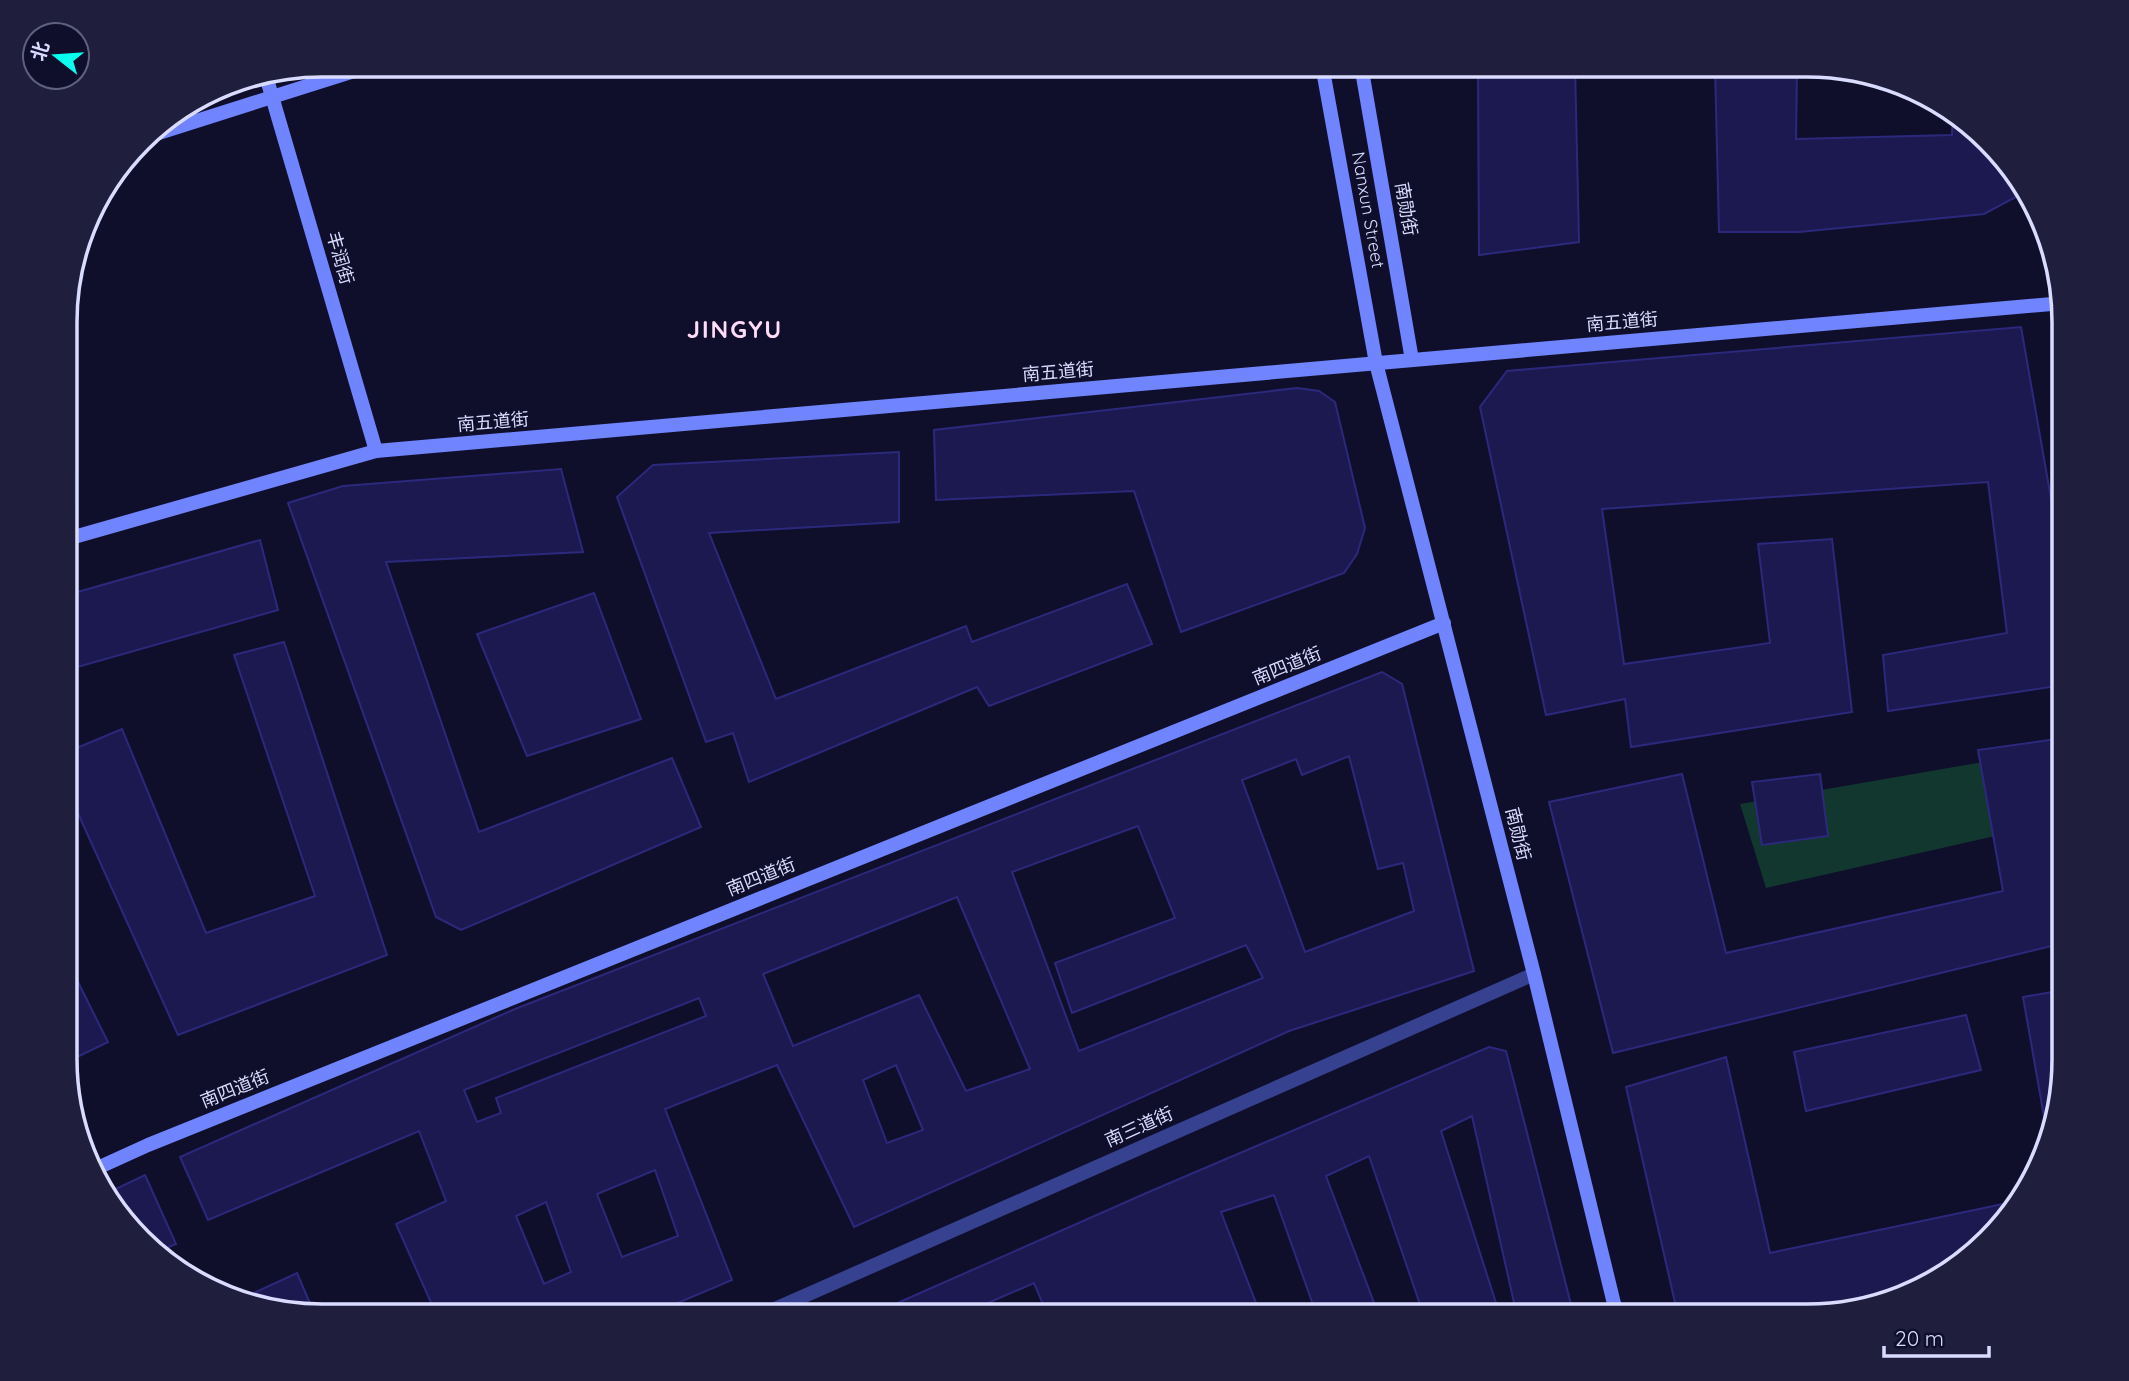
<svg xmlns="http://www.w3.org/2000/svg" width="2129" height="1381" font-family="Quicksand,'Noto Sans SC',sans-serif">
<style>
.green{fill:#11372f}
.building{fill:#1b194f;stroke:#2c297d;stroke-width:2;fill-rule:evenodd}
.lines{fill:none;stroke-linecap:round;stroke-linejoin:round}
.street{stroke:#36418f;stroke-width:14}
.secondary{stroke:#7184ff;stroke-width:14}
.labels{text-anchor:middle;stroke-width:7;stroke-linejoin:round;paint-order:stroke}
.street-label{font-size:18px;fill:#dadcff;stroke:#0f0f2c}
.district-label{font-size:24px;font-weight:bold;letter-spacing:2px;fill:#ffdcf8;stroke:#0f0f2c}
.rim{fill:none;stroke:#dadcff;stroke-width:3.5}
</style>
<rect width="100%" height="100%" fill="#0f0f2c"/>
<!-- green -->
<polygon class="green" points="1983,762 1995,836 1766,888 1740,804"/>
<!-- building -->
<g class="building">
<polygon points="1478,65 1575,65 1579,242 1479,255"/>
<polygon points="1715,65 1797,65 1796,139 1952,135 1953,112 2027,191 1984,214 1799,232 1719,232"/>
<polygon points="2021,327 2064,573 2064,685 1888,711 1883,655 2007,633 1988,482 1602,509 1624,664 1770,643 1758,544 1832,539 1852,712 1631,747 1625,699 1546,715 1480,407 1507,371"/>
<polygon points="1297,388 1319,391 1335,402 1365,528 1357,554 1344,573 1181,632 1134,491 936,500 934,430"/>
<polygon points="899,452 899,522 709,533 776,699 966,626 972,642 1127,584 1152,644 989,706 977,687 749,782 733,733 706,742 617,497 653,465"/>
<polygon points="561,469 583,552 386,562 479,832 672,758 701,827 461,930 436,917 288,503 343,486"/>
<polygon points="260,540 278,610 67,670 67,595"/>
<polygon points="594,593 641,719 527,756 477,634"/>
<polygon points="284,642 387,955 178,1035 67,789 67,752 122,729 206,933 315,896 234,655"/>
<path d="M 1382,672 L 1402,684 L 1474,971 L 1289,1031 L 854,1227 L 777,1065 L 665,1109 L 732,1280 L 647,1316 L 437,1316 L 396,1224 L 446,1201 L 419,1131 L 208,1220 L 180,1157 L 515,1009 ZM 1349,756 L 1378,869 L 1403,863 L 1414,911 L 1305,952 L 1242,780 L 1296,759 L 1302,775 ZM 1138,826 L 1175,918 L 1055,963 L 1072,1013 L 1246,945 L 1263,978 L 1079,1051 L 1012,872 ZM 957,897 L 1030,1069 L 966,1091 L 919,995 L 793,1046 L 763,974 ZM 699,998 L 706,1016 L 496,1098 L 501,1113 L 477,1122 L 464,1090 ZM 896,1065 L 923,1130 L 887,1143 L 863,1080 ZM 655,1170 L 678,1236 L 622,1257 L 597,1194 ZM 546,1202 L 571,1272 L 544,1284 L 516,1216 Z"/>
<polygon points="2064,738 2064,943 1613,1053 1549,802 1682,774 1726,953 2003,891 1978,750"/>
<polygon points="1820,774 1828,836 1762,845 1752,782"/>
<polygon points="67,960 108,1042 67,1062"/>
<polygon points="2064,990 2064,1075 2049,1145 2023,997"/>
<polygon points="1966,1015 1981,1070 1806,1111 1794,1052"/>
<polygon points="1489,1047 1506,1051 1574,1316 1517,1316 1472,1116 1441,1131 1496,1303 1448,1316 1424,1316 1369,1156 1326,1176 1379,1316 1317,1316 1274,1195 1221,1212 1261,1316 1048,1316 1034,1283 958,1316 868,1316 1151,1191"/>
<polygon points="1726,1057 1770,1253 2022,1200 1935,1282 1816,1316 1678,1316 1626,1087"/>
<polygon points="145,1175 176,1244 159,1251 105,1194"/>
<polygon points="297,1273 315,1315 248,1304 245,1297"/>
</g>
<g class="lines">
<!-- street -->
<polyline class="street" points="759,1316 1534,974"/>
<!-- secondary -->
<g class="secondary">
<polyline points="1322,65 1376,363 1534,974 1617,1316"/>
<polyline points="1361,65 1412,360"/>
<polyline points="266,76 376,451"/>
<polyline points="146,137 373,65"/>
<polyline points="67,539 376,451 2063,303"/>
<polyline points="93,1170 148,1145 1444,623"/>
</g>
</g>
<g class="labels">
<!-- street labels -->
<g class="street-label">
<text transform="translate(1406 209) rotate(80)" y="6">南勋街</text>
<text transform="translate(1368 210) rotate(80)" y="6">Nanxun Street</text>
<text transform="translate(340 258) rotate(74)" y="6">丰润街</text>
<text transform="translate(1622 322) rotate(-5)" y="6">南五道街</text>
<text transform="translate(1058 372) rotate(-5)" y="6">南五道街</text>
<text transform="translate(493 422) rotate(-5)" y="6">南五道街</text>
<text transform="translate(1287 666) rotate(-22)" y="6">南四道街</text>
<text transform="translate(1518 834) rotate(76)" y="6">南勋街</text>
<text transform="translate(761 877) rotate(-22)" y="6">南四道街</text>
<text transform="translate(235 1089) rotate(-22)" y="6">南四道街</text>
<text transform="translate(1139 1127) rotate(-24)" y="6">南三道街</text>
</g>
<!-- district labels -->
<g class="district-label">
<text x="735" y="338">JINGYU</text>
</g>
</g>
<!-- crop -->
<path d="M0 0H2129V1381H0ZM322 77H1807A245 245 0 0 1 2052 322V1059A245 245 0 0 1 1807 1304H322A245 245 0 0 1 77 1059V322A245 245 0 0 1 322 77Z" fill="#1f1f3d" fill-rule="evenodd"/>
<path class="rim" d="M322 77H1807A245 245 0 0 1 2052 322V1059A245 245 0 0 1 1807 1304H322A245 245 0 0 1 77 1059V322A245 245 0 0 1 322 77Z"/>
<!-- north arrow -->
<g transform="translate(56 56) rotate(287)"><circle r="33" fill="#0f0f2c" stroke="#606180" stroke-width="2"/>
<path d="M0-5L12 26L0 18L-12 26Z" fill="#06ffef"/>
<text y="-10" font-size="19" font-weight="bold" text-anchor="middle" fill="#dadcff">北</text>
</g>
<!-- scale -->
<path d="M1884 1346v10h105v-10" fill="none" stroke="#dadcff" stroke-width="3.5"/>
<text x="1895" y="1346" font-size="21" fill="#dadcff" stroke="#0f0f2c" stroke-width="5" paint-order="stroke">20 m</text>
</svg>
